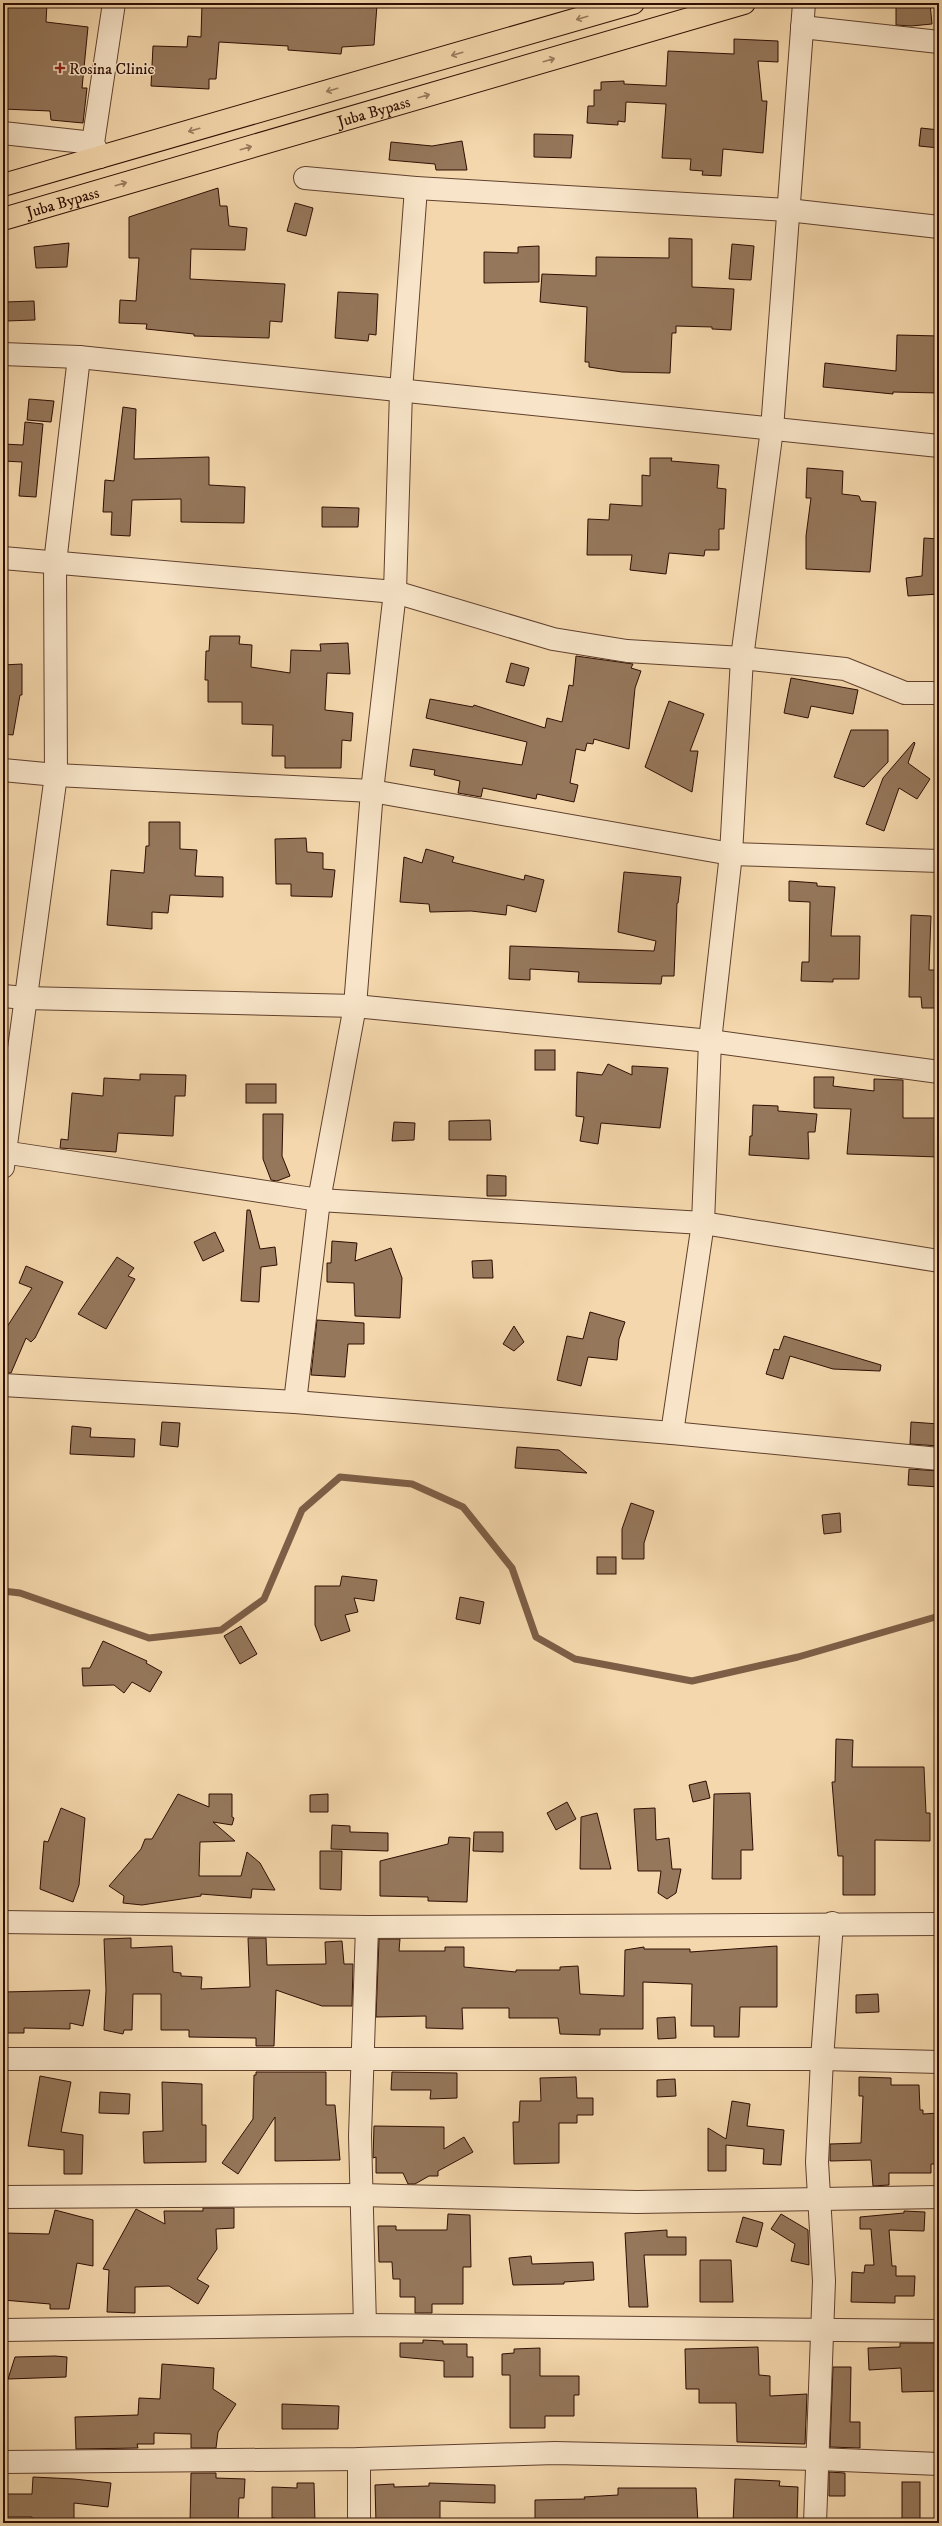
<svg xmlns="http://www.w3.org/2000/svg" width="942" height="2526" font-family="'IM FELL DW Pica',serif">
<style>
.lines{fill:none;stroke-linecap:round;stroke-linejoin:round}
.stream{stroke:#7d5e46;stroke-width:7}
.building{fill:#95775b;stroke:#2e0e03}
.minor-casing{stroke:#60402d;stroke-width:24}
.major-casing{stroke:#2e0e03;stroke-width:24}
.minor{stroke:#f8e5c9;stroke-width:22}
.major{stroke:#f4d7ac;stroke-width:22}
.oneway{stroke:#9b7d60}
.poi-dot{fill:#8f2418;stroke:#f8e5c9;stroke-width:1.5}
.labels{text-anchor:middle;stroke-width:3;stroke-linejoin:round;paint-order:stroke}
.poi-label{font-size:16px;fill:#2e0e03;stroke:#f8e5c9;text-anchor:start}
.street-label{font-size:16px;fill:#2e0e03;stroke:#f8e5c9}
</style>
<rect width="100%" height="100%" fill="#f4d7ac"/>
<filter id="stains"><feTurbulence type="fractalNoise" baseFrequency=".005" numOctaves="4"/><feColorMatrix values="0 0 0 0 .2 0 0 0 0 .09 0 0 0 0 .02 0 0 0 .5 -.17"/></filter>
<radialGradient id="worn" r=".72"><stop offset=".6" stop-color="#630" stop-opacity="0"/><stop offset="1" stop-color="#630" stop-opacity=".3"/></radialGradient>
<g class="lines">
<!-- stream -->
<polyline class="stream" points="3,1591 20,1593 149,1638 221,1630 264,1599 302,1510 340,1477 412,1484 463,1507 512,1568 536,1637 575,1659 692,1681 798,1657 939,1616"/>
</g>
<!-- building -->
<g class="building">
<polygon points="25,3 47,3 46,22 88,27 82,88 87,88 83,123 51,120 50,111 3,109 3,5 25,6"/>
<polygon points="202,3 364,3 364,5 377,5 374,45 342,47 341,54 288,50 288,46 219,42 216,79 209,79 209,89 151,86 153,46 187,47 188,36 201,37"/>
<polygon points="896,3 930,3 932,24 911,26 896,25"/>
<polygon points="734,39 778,41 778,62 758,61 762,101 767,101 763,153 723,149 721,176 702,175 703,171 690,170 691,159 662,158 666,104 626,102 625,122 618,121 618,125 587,123 588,106 594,106 594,90 601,90 601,82 624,81 624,84 666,86 668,51 734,54"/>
<polygon points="921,128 939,130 939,148 919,146"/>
<polygon points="534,134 573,135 571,158 534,157"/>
<polygon points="462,141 467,170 436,170 435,164 389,160 391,142 432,146"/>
<polygon points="218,188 220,206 227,206 229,226 247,228 245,250 191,249 190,279 285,284 282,322 270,321 269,338 194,336 194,334 146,329 147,324 119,323 120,300 136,301 139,258 129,258 129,217"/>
<polygon points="295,203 313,208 306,236 287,231"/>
<polygon points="669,238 692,239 692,287 734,289 731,330 712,329 712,327 676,326 676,333 672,333 670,373 622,372 589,367 589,362 585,362 587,307 540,302 542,274 596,276 596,257 669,258"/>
<polygon points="69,243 67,267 36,268 34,247"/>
<polygon points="732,244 754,246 751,280 729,279"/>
<polygon points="539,246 539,282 484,283 484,252 518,253 518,247"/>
<polygon points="338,292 378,294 376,335 369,334 368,341 335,338"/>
<polygon points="34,301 35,320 6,321 5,302"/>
<polygon points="897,335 939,336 939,393 893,392 893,394 823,387 825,363 896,371"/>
<polygon points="29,399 54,401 51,422 27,420"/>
<polygon points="123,407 136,409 134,459 209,457 209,485 245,487 244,523 181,522 181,499 132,500 130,536 111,535 112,512 103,512 105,480 114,481"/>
<polygon points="25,422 43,424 36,497 19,496 22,462 3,461 3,444 23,445"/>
<polygon points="650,458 672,458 671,461 719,465 717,488 726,489 724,529 719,529 719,550 705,550 704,556 669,553 666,574 630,570 632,555 587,555 588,519 609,520 610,504 642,506 642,475 650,476"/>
<polygon points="807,468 843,471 842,494 859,496 861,501 876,502 870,572 806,569 806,536 811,498 806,498"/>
<polygon points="322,507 359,508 358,527 322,527"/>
<polygon points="924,538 939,539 939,594 908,596 906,578 922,576"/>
<polygon points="210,636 240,636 239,644 252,645 251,667 290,673 291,650 321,651 320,644 348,643 350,674 327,673 325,710 353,713 351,741 342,740 341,768 285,768 285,756 272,756 273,725 242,724 242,702 208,702 208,680 205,680 206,651 209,651"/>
<polygon points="576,656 633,664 631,668 641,671 635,688 629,749 594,739 593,744 587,743 585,751 576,749 570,783 578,785 574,802 537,794 536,799 483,788 481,797 458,793 460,781 434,775 435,770 410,766 413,749 522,765 527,742 426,718 430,699 473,707 474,705 545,728 547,718 562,722 569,685 573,686"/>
<polygon points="511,663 529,668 524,686 506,682"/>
<polygon points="22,664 22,695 20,695 13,735 3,734 3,665"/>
<polygon points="791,678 858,690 853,714 811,706 808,718 784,713"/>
<polygon points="669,701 704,714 690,751 698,751 692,792 645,767"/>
<polygon points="851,730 888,730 888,762 864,787 834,777"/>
<polygon points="914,742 915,743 908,763 930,779 917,799 899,788 884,831 866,824 883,778"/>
<polygon points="149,822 180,822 180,849 197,850 195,876 223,877 223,897 170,895 168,913 152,912 152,929 107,925 111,870 144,873 146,846 149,846"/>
<polygon points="306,838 307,852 323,853 323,869 335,870 332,897 291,896 291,884 276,884 275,839"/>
<polygon points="426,849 454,857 452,862 524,880 525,875 544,880 536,912 507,905 506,915 471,911 430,912 429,904 400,902 404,857 422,863"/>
<polygon points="624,872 681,877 678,903 677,903 674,976 662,976 661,984 578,982 579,972 530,969 530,980 509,979 510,946 654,951 656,941 618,932"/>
<polygon points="789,881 817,883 817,886 835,887 831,936 860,936 859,979 833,979 833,982 801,981 802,962 809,962 810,902 789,901"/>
<polygon points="911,915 931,916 929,970 939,970 939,1008 922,1008 921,997 909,997"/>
<rect x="535" y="1050" width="20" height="20"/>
<polygon points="608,1064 632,1075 632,1066 668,1068 660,1128 601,1123 598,1144 580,1141 584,1117 576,1116 577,1072 602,1075"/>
<polygon points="140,1074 186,1075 185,1096 175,1096 173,1136 118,1133 116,1152 60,1148 61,1139 68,1140 72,1093 103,1096 104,1078 140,1080"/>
<polygon points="814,1077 834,1077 833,1086 874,1091 874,1079 903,1080 903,1118 939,1118 939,1157 847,1154 851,1109 814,1108"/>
<rect x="246" y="1084" width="30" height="19"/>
<polygon points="753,1105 778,1106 778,1111 817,1114 815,1132 808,1132 809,1159 749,1155 750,1136 752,1136"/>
<polygon points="263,1114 283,1114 282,1156 290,1176 277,1181 271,1180 263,1159"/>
<polygon points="490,1120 491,1140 449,1140 449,1121"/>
<polygon points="394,1122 415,1123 414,1140 392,1141"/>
<polygon points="487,1175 506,1176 506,1196 487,1196"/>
<polygon points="247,1210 250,1210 260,1249 275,1247 277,1265 261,1267 259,1302 241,1301"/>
<polygon points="215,1232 224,1251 203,1261 194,1242"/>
<polygon points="332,1241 357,1243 355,1261 391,1248 402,1278 400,1318 355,1316 354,1283 327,1282 327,1263 331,1263"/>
<polygon points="117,1257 134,1268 128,1276 135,1279 106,1329 78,1314"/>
<polygon points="492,1260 493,1278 473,1278 472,1261"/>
<polygon points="26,1266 63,1282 35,1338 31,1342 26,1338 11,1373 3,1373 3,1333 32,1288 19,1283"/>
<polygon points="590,1312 625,1322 619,1339 617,1360 588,1357 581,1386 557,1380 567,1336 583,1339"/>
<polygon points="317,1320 364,1323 364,1344 348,1344 345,1377 311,1375"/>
<polygon points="514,1326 524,1342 514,1351 503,1344"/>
<polygon points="784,1336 881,1365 880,1371 833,1369 790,1356 783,1379 766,1374 774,1349 779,1350"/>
<polygon points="162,1422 180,1423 178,1447 160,1445"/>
<polygon points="911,1422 939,1424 939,1446 910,1444"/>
<polygon points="72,1426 91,1428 90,1437 135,1439 134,1457 70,1454"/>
<polygon points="517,1447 559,1450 587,1473 515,1468"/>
<polygon points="909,1469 939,1471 939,1487 908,1485"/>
<polygon points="631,1503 654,1511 644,1543 644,1559 622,1559 622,1529"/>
<polygon points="840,1513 841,1532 824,1534 822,1515"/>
<rect x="597" y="1557" width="19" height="17"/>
<polygon points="342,1576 377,1580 374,1601 354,1598 358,1612 345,1615 350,1631 321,1641 315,1625 315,1586 340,1586"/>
<polygon points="460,1597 484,1602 480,1624 456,1619"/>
<polygon points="241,1626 257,1654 240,1664 224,1636"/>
<polygon points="103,1641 147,1661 146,1663 162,1672 150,1692 132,1682 124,1693 114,1685 83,1686 82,1668 90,1668"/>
<polygon points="836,1739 853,1740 852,1767 924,1767 926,1813 930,1813 930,1841 875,1840 875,1895 843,1895 843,1856 838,1856 832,1782 835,1782"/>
<polygon points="706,1781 710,1798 693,1802 689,1785"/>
<polygon points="750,1793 753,1850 741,1850 741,1879 712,1879 714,1794"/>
<polygon points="178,1794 209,1807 209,1794 232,1794 232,1817 234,1818 232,1825 213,1822 235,1841 200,1842 199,1876 241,1876 247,1852 260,1863 275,1890 252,1889 251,1898 201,1894 201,1896 142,1905 123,1903 124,1896 109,1886 141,1849 145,1839 152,1839"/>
<polygon points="328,1794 328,1812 310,1812 310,1795"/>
<polygon points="567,1802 576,1819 556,1830 547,1813"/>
<polygon points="61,1808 85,1818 79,1885 73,1902 40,1889 44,1841 48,1842"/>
<polygon points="655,1808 656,1840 669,1838 672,1869 681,1869 676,1893 667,1899 658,1893 661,1871 638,1871 634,1809"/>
<polygon points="597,1813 611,1869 580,1869 581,1817"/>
<polygon points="332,1825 350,1826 350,1832 388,1833 388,1851 331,1849"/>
<polygon points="474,1832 503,1832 503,1852 473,1851"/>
<polygon points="449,1837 470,1838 467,1902 428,1901 428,1897 380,1896 380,1861 448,1844"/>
<polygon points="320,1851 342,1851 341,1890 320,1889"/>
<polygon points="131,1938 131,1948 172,1946 173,1972 181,1973 181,1976 202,1977 201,1989 250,1987 248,1938 266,1938 267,1965 326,1964 325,1942 342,1941 344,1964 353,1964 352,2006 322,2006 276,1990 274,2046 256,2046 256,2038 189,2037 189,2030 161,2030 161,1994 133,1994 132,2030 124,2030 123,2034 104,2030 106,1990 104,1939"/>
<polygon points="379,1939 400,1939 399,1951 445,1951 445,1947 464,1947 464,1967 516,1972 516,1970 560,1970 560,1967 578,1966 580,1994 624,1996 625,1950 644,1947 644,1949 690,1949 690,1952 777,1946 777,2007 740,2007 739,2037 714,2037 714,2026 691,2026 692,1984 643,1982 643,2029 600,2029 600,2035 560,2034 558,2018 509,2018 509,2008 462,2008 463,2029 426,2028 426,2016 376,2017"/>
<polygon points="90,1990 83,2026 70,2023 70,2029 24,2028 24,2033 3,2033 3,1992"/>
<polygon points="878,1994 879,2012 856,2013 856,1995"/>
<polygon points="675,2017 676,2038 658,2039 657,2018"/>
<polygon points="256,2072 326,2072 326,2105 335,2105 340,2160 275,2161 275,2117 238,2174 222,2163 253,2119 254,2075 256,2075"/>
<polygon points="392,2072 457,2073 457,2098 430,2099 431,2090 391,2090"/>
<polygon points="40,2076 71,2082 61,2132 83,2135 82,2174 64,2174 64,2150 28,2146"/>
<polygon points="576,2077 577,2098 593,2098 593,2115 577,2115 577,2123 559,2123 559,2163 514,2164 513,2122 519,2122 520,2101 541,2101 540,2078"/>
<polygon points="859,2077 891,2078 891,2085 919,2085 920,2110 923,2110 923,2114 939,2113 939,2164 931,2164 931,2173 889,2173 889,2185 873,2186 871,2160 830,2161 830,2144 861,2143 863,2096 859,2096"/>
<polygon points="675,2079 676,2096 657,2097 657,2080"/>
<polygon points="162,2082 202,2084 202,2125 206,2125 206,2162 144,2163 143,2132 163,2131"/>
<polygon points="100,2092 130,2094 129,2114 99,2113"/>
<polygon points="732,2101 750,2104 747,2126 784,2130 781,2165 763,2164 764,2149 726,2145 726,2171 708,2171 708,2128 726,2139"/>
<polygon points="374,2126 444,2127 444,2149 464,2137 473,2152 438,2171 438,2176 429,2176 415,2184 408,2184 403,2173 376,2173 376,2157 373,2158"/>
<polygon points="203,2208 234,2208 234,2228 216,2229 217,2249 197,2279 209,2286 198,2304 169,2286 135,2287 135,2313 107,2312 109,2270 103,2269 136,2209 165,2224 164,2211 203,2211"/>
<polygon points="55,2210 93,2220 93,2266 77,2263 69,2309 50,2309 50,2304 3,2300 3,2233 49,2234"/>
<polygon points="904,2211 925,2212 924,2231 889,2230 892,2266 896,2266 896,2276 915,2276 914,2296 895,2296 895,2303 851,2302 852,2272 864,2273 865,2265 874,2265 871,2229 860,2229 860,2217 904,2213"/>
<polygon points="448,2214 470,2215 471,2267 463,2267 463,2304 432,2304 432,2313 415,2313 415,2297 400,2297 400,2279 393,2279 392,2262 379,2262 378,2226 396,2226 396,2230 447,2230"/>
<polygon points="781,2214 808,2230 809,2265 791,2261 795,2244 771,2229"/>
<polygon points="743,2217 763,2223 757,2247 736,2242"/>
<polygon points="667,2230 667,2237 686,2237 686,2255 644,2255 648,2307 629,2307 625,2233"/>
<polygon points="531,2256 532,2264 593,2262 594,2280 564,2282 564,2284 513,2285 509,2258"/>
<polygon points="700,2260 731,2260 733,2302 700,2302"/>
<polygon points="423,2340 443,2341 443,2344 467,2344 467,2357 473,2357 473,2377 444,2377 444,2361 400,2357 400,2343 423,2343"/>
<polygon points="900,2343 939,2343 939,2391 902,2392 901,2368 869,2370 868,2348 900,2347"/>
<polygon points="758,2347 759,2375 770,2376 770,2396 807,2394 805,2444 737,2442 736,2403 699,2403 699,2389 686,2389 685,2349"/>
<polygon points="540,2348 540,2376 579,2376 579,2395 574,2395 574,2416 545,2416 545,2428 510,2428 510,2375 502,2375 502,2354 514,2353 514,2349"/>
<polygon points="55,2356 67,2357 66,2377 8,2379 15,2357"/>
<polygon points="162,2364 214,2368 213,2389 236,2404 218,2432 216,2448 191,2448 191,2434 154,2433 154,2444 137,2444 138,2448 76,2449 75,2417 138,2415 139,2398 160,2399"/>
<polygon points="833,2367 851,2367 850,2422 860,2422 860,2448 830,2447"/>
<polygon points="282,2404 339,2406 338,2429 282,2429"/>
<polygon points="829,2472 845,2473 845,2496 829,2496"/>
<polygon points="191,2473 216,2473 216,2478 245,2479 244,2498 239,2498 238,2523 190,2523"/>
<polygon points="33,2477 74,2479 111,2483 108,2507 74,2503 74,2523 32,2523 32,2517 3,2517 3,2494 32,2494"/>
<polygon points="735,2479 780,2481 779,2486 798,2487 797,2523 733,2523"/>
<rect x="902" y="2482" width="18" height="41"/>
<polygon points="297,2483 314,2483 315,2523 275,2523 275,2518 272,2518 272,2487 297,2488"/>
<polygon points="429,2483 495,2485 495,2503 440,2501 440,2523 376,2523 375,2485 394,2484 394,2487 429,2486"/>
<polygon points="618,2488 696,2488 698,2523 586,2523 585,2520 535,2520 535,2500 585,2499 584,2497 618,2495"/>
</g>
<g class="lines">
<!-- minor casing -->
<g class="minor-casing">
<g id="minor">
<polyline points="802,27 939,42"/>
<polyline points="3,133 93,143"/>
<polyline points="100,157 93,143 114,3"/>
<polyline points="305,178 416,188 788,210 939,227"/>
<polyline points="3,354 79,357 939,446"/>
<polyline points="3,558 395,592 553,639 627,651 742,658 845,669 905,693 939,693"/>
<polyline points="3,770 56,775 372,791 731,854 939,861"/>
<polyline points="3,996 25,998 355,1006 710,1041 939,1072"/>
<polyline points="3,1152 319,1200 703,1223 939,1261"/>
<polyline points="3,1167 56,775 55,563 79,357"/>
<polyline points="3,1385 295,1402 672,1433 939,1459"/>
<polyline points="295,1402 319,1200 355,1006 372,791 395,592 401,391 416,188"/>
<polyline points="672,1433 703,1223 710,1041 731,854 742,658 772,429 804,3"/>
<polyline points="3,1922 367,1927 939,1924"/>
<polyline points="3,2059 822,2059 939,2062"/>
<polyline points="3,2197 361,2195 637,2202 939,2197"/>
<polyline points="365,2325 360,2136 367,1927"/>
<polyline points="3,2330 365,2325 939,2331"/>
<polyline points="3,2462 359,2459 555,2453 818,2459 939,2464"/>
<polyline points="359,2523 359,2459"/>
<polyline points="815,2523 824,2281 817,2162 822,2059 832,1923"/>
</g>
</g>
<!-- major casing -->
<g class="major-casing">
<g id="major">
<polyline points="3,185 633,3"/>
<path id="s1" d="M 3,219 L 744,3"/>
</g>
</g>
<!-- minor -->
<use href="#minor" class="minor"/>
<!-- major -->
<use href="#major" class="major"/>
</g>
<!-- one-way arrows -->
<defs><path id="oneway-shaft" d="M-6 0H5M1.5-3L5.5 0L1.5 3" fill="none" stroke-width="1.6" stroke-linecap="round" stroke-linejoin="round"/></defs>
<g class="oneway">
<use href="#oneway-shaft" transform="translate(582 18) rotate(164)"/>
<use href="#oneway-shaft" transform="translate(457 54) rotate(164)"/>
<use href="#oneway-shaft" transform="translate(549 60) rotate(-16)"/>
<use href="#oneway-shaft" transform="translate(332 90) rotate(164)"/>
<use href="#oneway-shaft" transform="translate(424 96) rotate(-16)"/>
<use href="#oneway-shaft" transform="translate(194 130) rotate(164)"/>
<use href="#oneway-shaft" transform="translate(246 148) rotate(-16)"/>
<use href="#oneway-shaft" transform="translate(121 184) rotate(-16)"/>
</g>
<!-- markers -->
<path class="poi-dot" d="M58 62h4v4h4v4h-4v4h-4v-4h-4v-4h4z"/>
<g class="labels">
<!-- poi labels -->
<g class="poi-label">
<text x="69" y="74">Rosina Clinic</text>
</g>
<!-- street labels -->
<g class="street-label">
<text dy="6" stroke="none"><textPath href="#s1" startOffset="386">Juba Bypass</textPath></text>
<text dy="6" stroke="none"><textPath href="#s1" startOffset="62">Juba Bypass</textPath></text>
</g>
</g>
<!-- margin -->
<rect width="942" height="2526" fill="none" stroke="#f4d7ac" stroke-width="16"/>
<rect x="4" y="4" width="934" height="2518" fill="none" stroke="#2e0e03" stroke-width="2"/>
<rect x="8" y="8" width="926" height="2510" fill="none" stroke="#2e0e03"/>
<rect width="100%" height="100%" filter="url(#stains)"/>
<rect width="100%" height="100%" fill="url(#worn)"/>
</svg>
